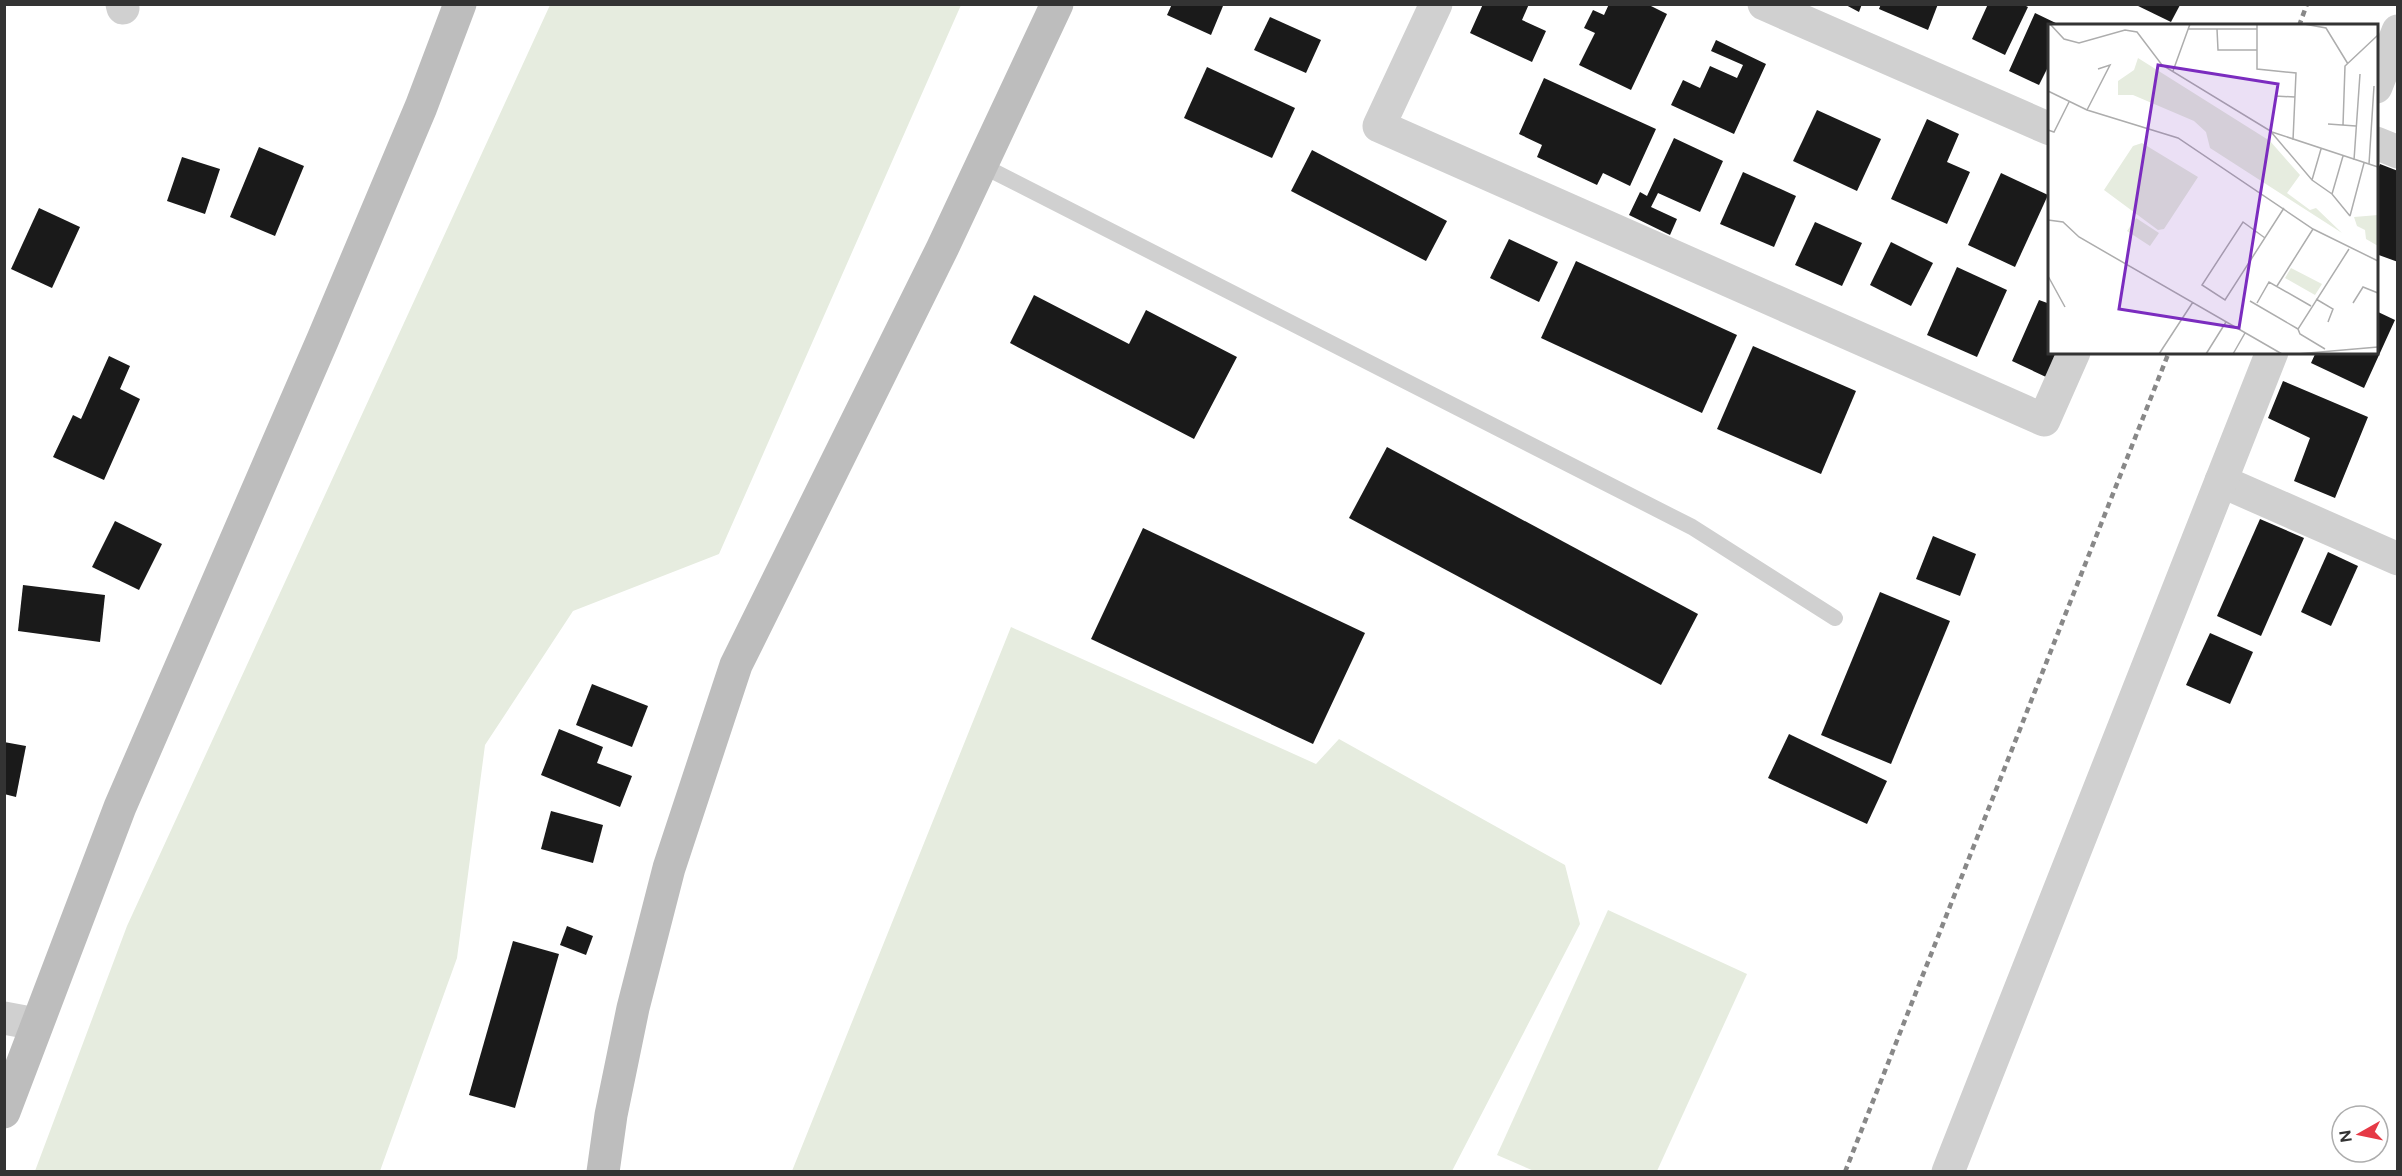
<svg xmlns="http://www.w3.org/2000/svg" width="2402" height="1176" font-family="Figtree,sans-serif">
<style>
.green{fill:#e6ecdf}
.building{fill:#1a1a1a}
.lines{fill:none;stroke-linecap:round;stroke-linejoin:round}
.lane{stroke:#d0d0d0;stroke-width:16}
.street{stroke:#d0d0d0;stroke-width:33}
.secondary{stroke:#bdbdbd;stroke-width:33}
.rail{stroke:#888;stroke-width:4.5;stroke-dasharray:6 4.5;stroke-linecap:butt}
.inset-road{fill:none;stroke:#adadad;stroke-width:1.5}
.view{fill:#7b2cbf;fill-opacity:0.15;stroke:#7b2cbf;stroke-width:3}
.inset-edge{fill:none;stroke:#333;stroke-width:3}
</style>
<rect width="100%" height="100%" fill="#fff"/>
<!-- green -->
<g class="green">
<polygon points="550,5 961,5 719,554 573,611 485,745 457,958 380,1171 35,1171 127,926"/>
<polygon points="1011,627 1316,764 1339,739 1565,865 1580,924 1452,1171 792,1171"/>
<polygon points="1608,910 1747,974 1657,1171 1534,1171 1497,1155"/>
</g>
<!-- building -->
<g class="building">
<polygon points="1172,4 1219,4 1223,6 1211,35 1167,15"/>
<polygon points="1483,4 1529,4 1522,20 1546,31 1532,62 1470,33"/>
<polygon points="1609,4 1647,4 1667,14 1631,90 1579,65 1595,33 1584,28 1593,10 1604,15"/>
<polygon points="1844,4 1862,4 1859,12"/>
<polygon points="1881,4 1938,4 1928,30 1879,9"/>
<polygon points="1988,4 2022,4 2028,7 2005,55 1972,39"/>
<polygon points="2136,5 2180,5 2171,22"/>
<polygon points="2035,13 2062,26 2050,26 2050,63 2039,85 2009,71"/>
<polygon points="1270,17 1321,40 1306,73 1254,50"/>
<polygon points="1716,40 1766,64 1734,134 1671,105 1683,80 1700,88 1710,66 1737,78 1743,65 1711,51"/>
<polygon points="1207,67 1295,108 1272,158 1184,118"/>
<polygon points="1544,78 1656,129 1630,186 1603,173 1597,185 1537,157 1542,145 1519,134"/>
<polygon points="1817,110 1881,139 1857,191 1793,161"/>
<polygon points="1927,119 1959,134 1947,162 1970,172 1947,224 1891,199"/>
<polygon points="1674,138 1723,161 1700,212 1658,193 1651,207 1677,219 1670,235 1629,215 1640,192 1647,196"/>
<polygon points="259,147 304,166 275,236 230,217"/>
<polygon points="1312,150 1447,221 1426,261 1291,191"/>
<polygon points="182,157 220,169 205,214 167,201"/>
<polygon points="2380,164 2398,171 2398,262 2376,254 2376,173"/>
<polygon points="1743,172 1796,196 1774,247 1720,224"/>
<polygon points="2001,173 2048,195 2015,267 1968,245"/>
<polygon points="39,208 80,227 52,288 11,269"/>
<polygon points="1815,222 1862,243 1842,286 1795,265"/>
<polygon points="1509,239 1558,262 1539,302 1490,278"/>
<polygon points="1891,242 1933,263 1911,306 1870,285"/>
<polygon points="1576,261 1737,335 1702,413 1541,338"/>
<polygon points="1957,267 2007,290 1977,357 1927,335"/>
<polygon points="1034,295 1129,344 1146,310 1237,357 1194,439 1010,343"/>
<polygon points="2039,300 2050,304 2050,352 2057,352 2046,377 2012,361"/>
<polygon points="2376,311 2395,320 2364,388 2311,363 2316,352 2376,352"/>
<polygon points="1753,346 1856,391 1821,474 1717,429"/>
<polygon points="109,356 130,366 120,389 140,399 104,480 53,457 73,415 81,419"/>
<polygon points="2283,381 2368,417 2335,498 2294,481 2310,438 2268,418"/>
<polygon points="1387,447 1698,614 1661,685 1349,518"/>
<polygon points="2260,519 2304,538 2261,636 2217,616"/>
<polygon points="115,521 162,544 139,590 92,567"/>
<polygon points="1143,528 1365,633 1313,744 1091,639"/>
<polygon points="1933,536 1976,554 1960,596 1916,579"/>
<polygon points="2328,552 2358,566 2331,626 2301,612"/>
<polygon points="23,585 105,595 100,642 18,631"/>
<polygon points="1880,592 1950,621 1891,764 1821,735"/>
<polygon points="2210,633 2253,652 2230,704 2186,685"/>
<polygon points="592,684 648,706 632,747 576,725"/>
<polygon points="559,729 603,747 597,763 632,776 620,807 541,775"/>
<polygon points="1789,734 1887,781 1867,824 1768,778"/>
<polygon points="4,742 26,746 16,797 4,794"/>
<polygon points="551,811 603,825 593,863 541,849"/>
<polygon points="567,926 593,936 586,955 560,945"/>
<polygon points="513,941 559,954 515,1108 469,1095"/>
</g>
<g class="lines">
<!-- lane -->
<polyline class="lane" points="981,165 1692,527 1835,618"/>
<!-- street -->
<g class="street">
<polyline points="122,4 123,8"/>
<polyline points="1436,4 1379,126 2044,420 2074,352"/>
<polyline points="1764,4 2050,129"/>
<polyline points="2376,87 2398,31"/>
<polyline points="2376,143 2398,152"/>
<polyline points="2221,481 2398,559"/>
<polyline points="4,1018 36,1024"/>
<polyline points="1948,1172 2272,352"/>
</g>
<!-- secondary -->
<g class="secondary">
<polyline points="4,1112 120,807 323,339 421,107 460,4"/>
<polyline points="603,1172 611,1115 633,1008 669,868 736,665 942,249 1057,4"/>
</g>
<!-- rail -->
<g class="rail">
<polyline points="2299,26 2307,4"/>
<polyline points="1845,1172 2169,352"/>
</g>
</g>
<!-- overview -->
<g transform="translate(2048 24)">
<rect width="330" height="330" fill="#fff"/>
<path d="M 90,34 L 222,117 L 252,151 L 239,169 L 262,186 L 268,184 L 294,209 L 162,124 L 158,108 L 146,97 L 85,71 L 70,71 L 70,57 L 86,46 ZM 94,119 L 150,153 L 116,205 L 110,206 L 56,166 L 85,122 ZM 330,191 L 330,222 L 318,215 L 317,206 L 309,202 L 306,193 ZM 88,194 L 111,209 L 102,222 L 79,207 ZM 243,244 L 274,260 L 267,271 L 237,254 Z" fill="#e6ecdf"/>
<path class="inset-road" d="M 2,0 L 16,15 L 31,19 L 77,6 L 89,8 L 114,41 L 224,108 L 330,143M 209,0 L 209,45 L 248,49 L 245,116M 256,0 L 278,4 L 300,40M 140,5 L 209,5M 169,5 L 170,26 L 209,26M 125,47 L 142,0M 0,67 L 39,86 L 130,114 L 265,205 L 330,237M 227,72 L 247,73M 39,86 L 62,41 L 50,45M 280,100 L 308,102M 295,101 L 297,42 L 330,11M 0,106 L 6,108 L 21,78M 224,109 L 264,156 L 284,170 L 302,192M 306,136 L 312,50M 321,140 L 326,62M 264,156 L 273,125M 284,170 L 295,132M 302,192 L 316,139M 0,196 L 15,198 L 31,213 L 234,330M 217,214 L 195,198 L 154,261 L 177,276 L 236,184M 0,252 L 17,283M 229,262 L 265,205M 268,275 L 285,285 L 280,298M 202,277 L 250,305M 209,279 L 221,258 L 263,282M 305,279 L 315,263 L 330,269M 277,325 L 252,310 L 250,305 L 301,225M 111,330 L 145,278M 158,330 L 178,298M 185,330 L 197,309M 249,330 L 330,323"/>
<path class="view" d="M 110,41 L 230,60 L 191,304 L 71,285 Z"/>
<rect width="330" height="330" class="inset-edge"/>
</g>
<!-- border -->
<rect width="2402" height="1176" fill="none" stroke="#333333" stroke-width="12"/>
<!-- north arrow -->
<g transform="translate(2360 1134) rotate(261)"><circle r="28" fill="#ffffff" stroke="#adadad" stroke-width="1.5"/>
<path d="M0-4.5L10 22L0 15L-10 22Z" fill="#e63946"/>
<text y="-9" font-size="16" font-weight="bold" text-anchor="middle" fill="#333333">N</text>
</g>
</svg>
